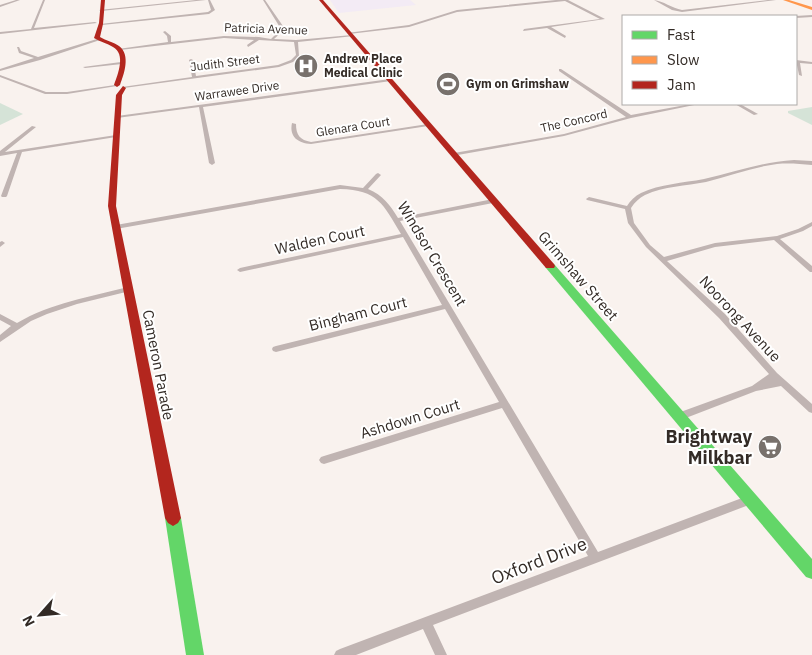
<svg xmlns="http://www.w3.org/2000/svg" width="812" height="655" font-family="'IBM Plex Sans',sans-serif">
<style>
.education{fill:#f3ebf5}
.green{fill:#d5e3d7}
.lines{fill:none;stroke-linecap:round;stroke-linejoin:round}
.street{fill:#c0b4b2;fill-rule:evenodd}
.fast{fill:#63d668;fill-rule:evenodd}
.slow{fill:#ff974d;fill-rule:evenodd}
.jam{fill:#b3261e;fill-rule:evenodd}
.labels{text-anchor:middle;stroke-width:4;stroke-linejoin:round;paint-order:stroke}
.far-street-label{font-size:12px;fill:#332b26;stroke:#fff}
.far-poi-label{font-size:12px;font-weight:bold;fill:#332b26;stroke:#fff;text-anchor:start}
.street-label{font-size:15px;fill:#332b26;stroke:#fff}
.near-poi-label{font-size:18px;font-weight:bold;fill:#332b26;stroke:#fff;text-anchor:end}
.near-street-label{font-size:18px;fill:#332b26;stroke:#fff}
</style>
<rect width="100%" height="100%" fill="#f9f2ee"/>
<!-- education -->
<polygon class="education" points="330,0 410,0 416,5 339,13"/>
<!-- green -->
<g class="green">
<polygon points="0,103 23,114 0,125"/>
<polygon points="812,107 812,125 788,113 788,111"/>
</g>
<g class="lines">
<!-- street -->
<g class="street">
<polygon points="16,0 20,0 0,7 0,5"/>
<polygon points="43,0 45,0 34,28 95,22 97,23 0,34 0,32 31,29"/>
<polygon points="196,0 206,0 101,11 99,10"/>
<polygon points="208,0 210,0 215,10 209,14 102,25 100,24 208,12 211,10"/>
<polygon points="263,0 265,0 285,29 274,39 296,40 352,35 354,36 298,42 299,56 293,62 279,67 124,88 122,87 192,77 189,60 191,59 193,60 196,76 278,65 291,60 296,55 294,42 259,40 248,47 247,45 254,40 224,38 120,50 118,49 168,42 167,36 163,32 165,31 171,36 171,42 224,36 259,37 271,39 281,29"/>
<polygon points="556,0 568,0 605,19 551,27 566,36 565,38 547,28 523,31 524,29 600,19 565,1 457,12 409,27 349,34 347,33 409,25 457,10"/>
<path d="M 654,0 C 663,1 672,8 682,10 L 768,0 L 776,0 L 682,12 L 672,10 Z"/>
<polygon points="812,15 812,17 796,18 795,16"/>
<polygon points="97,39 100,40 40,60 0,71 0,69 34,58 19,53 17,47 19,47 21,51 38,57"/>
<polygon points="796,60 812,62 812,64 800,63 802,76 799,75"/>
<polygon points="121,62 122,64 85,68 83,67"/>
<polygon points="559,69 561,69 631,115 691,104 699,104 631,118 564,136 452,156 452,154 454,153 564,134 626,117 559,71"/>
<polygon points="0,75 46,92 67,92 115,85 117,86 67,94 45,94 0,77"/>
<polygon points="390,79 392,80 391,81 203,107 215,163 212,165 209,163 199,107 117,118 115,117 117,116"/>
<polygon points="735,104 740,104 758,114 754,115"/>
<path d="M 292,123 L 296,124 C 296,135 300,140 311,142 L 428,124 L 430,125 L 428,126 L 311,144 C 298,143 289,137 292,123 Z"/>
<polygon points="32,126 36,127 5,152 116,135 118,136 116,137 22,152 7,196 6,197 2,197 1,196 17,153 0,156 0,151"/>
<path d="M 794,160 L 812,161 L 812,165 C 800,164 789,163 777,164 C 753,167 730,176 706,182 C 686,186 664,186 645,195 C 639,198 635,202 631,208 L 634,223 L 650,245 L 664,257 L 715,243 L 777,236 L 798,229 L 812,222 L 812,226 L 803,231 L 780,239 L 812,266 L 812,272 L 810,272 L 774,240 L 715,247 L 667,261 L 725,314 L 777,373 L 812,404 L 812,413 L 809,412 L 781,386 L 756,391 L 678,421 L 675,420 L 674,417 L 675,414 L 752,386 L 769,374 L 719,318 L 646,247 L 628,223 L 625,209 L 587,200 L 586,199 L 589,197 L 627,206 C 630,201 635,196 641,193 C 660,184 683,183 704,179 C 735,172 761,162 794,160 Z"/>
<path d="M 378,173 L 381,175 L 368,189 C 383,195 390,205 398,218 L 493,199 L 496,201 L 493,203 L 400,221 L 598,552 L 750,495 L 754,497 L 755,500 L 754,503 L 433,625 L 447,655 L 435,655 L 423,629 L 356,655 L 334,655 L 336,651 L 340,649 L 588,556 L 502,408 L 324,464 L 321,463 L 319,460 L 321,457 L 324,456 L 499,402 L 445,309 L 276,352 L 273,351 L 272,349 L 273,347 L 276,346 L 442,305 L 403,237 L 240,272 L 237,270 L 240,268 L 401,234 C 383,204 378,190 340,189 L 116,229 L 113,227 L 116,225 L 340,185 L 363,188 L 376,174 Z"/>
<polygon points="2,241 5,243 0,247 0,242"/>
<path d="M 128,287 L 130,287 L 131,289 L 130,291 L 77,304 L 47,314 L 31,321 L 0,342 L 0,335 L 11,326 L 0,320 L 0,314 L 17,323 C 51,303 90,297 128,287 Z"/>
</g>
<!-- fast -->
<g class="fast">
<polygon points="550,263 554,264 812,559 812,579 806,577 546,268 545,266 546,264"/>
<polygon points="173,510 178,513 181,518 204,655 186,655 165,518 168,513"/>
</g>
<!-- slow -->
<polygon class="slow" points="783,0 789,0 812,7 812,10"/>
<!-- jam -->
<g class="jam">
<path d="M 101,0 L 105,0 L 103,24 L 100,37 C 106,41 114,42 119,46 C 131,55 124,74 120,85 L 117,87 L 114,85 C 118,74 126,54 113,47 C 107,43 100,42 94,38 L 99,23 Z"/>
<polygon points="319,0 323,0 554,264 555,266 554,268 546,268"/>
<polygon points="123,86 126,88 122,95 116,206 181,518 178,523 173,526 168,523 165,518 108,206 116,95"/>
</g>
</g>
<!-- icons -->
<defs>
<g id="hospital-disc" transform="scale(1.25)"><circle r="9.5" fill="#78716c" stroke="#fff"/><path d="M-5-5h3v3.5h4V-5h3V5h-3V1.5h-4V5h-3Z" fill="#fff"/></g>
<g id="stadium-disc" transform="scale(1.25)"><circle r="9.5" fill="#78716c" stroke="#fff"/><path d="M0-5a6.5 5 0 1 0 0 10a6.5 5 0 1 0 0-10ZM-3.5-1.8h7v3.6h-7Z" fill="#fff"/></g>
<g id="supermarket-disc" transform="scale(1.25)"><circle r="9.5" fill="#78716c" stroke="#fff"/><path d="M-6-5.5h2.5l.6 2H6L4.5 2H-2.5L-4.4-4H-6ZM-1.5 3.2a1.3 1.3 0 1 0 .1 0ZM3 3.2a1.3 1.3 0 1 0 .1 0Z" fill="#fff"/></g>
</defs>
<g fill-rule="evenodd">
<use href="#hospital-disc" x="306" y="66"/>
<use href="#stadium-disc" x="448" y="84"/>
<use href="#supermarket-disc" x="770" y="447"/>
</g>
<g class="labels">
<!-- far-street labels -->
<g class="far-street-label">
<text transform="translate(266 29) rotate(2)" y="4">Patricia Avenue</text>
<text transform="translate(225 63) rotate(-7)" y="4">Judith Street</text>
<text transform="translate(237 91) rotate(-8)" y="4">Warrawee Drive</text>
<text transform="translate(574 121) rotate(-13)" y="4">The Concord</text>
<text transform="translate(353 127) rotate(-9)" y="4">Glenara Court</text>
</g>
<!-- far-poi labels -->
<g class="far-poi-label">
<text x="324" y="63">Andrew Place<tspan x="324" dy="14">Medical Clinic</tspan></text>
<text x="466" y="88">Gym on Grimshaw</text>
</g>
<!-- street labels -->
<g class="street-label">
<text transform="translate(320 240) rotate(-12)" y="5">Walden Court</text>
<text transform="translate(432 254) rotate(59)" y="5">Windsor Crescent</text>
<text transform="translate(578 276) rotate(49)" y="5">Grimshaw Street</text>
<text transform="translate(358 314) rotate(-14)" y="5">Bingham Court</text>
<text transform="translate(740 319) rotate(47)" y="5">Noorong Avenue</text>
<text transform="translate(158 365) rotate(79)" y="5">Cameron Parade</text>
<text transform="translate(410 419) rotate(-17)" y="5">Ashdown Court</text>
</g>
<!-- near-poi labels -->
<g class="near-poi-label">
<text x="752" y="443">Brightway<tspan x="752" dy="21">Milkbar</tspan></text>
</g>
<!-- near-street labels -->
<g class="near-street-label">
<text transform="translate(539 561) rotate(-21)" y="6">Oxford Drive</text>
</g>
</g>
<!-- legend -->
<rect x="622" y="15" width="175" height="90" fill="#ffffff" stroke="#adaaa8"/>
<rect x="632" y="31" width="25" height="8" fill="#63d668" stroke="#adaaa8"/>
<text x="667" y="40" font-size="15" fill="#332b26">Fast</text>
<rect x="632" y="56" width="25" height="8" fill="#ff974d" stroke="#adaaa8"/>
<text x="667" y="65" font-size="15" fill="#332b26">Slow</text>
<rect x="632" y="81" width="25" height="8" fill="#b3261e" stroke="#adaaa8"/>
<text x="667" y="90" font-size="15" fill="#332b26">Jam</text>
<!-- north arrow -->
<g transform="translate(40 615) rotate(243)" stroke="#ffffff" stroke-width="4" paint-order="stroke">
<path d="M0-4L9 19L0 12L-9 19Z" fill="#332b26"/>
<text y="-8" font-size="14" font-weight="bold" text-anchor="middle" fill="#332b26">N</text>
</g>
</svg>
